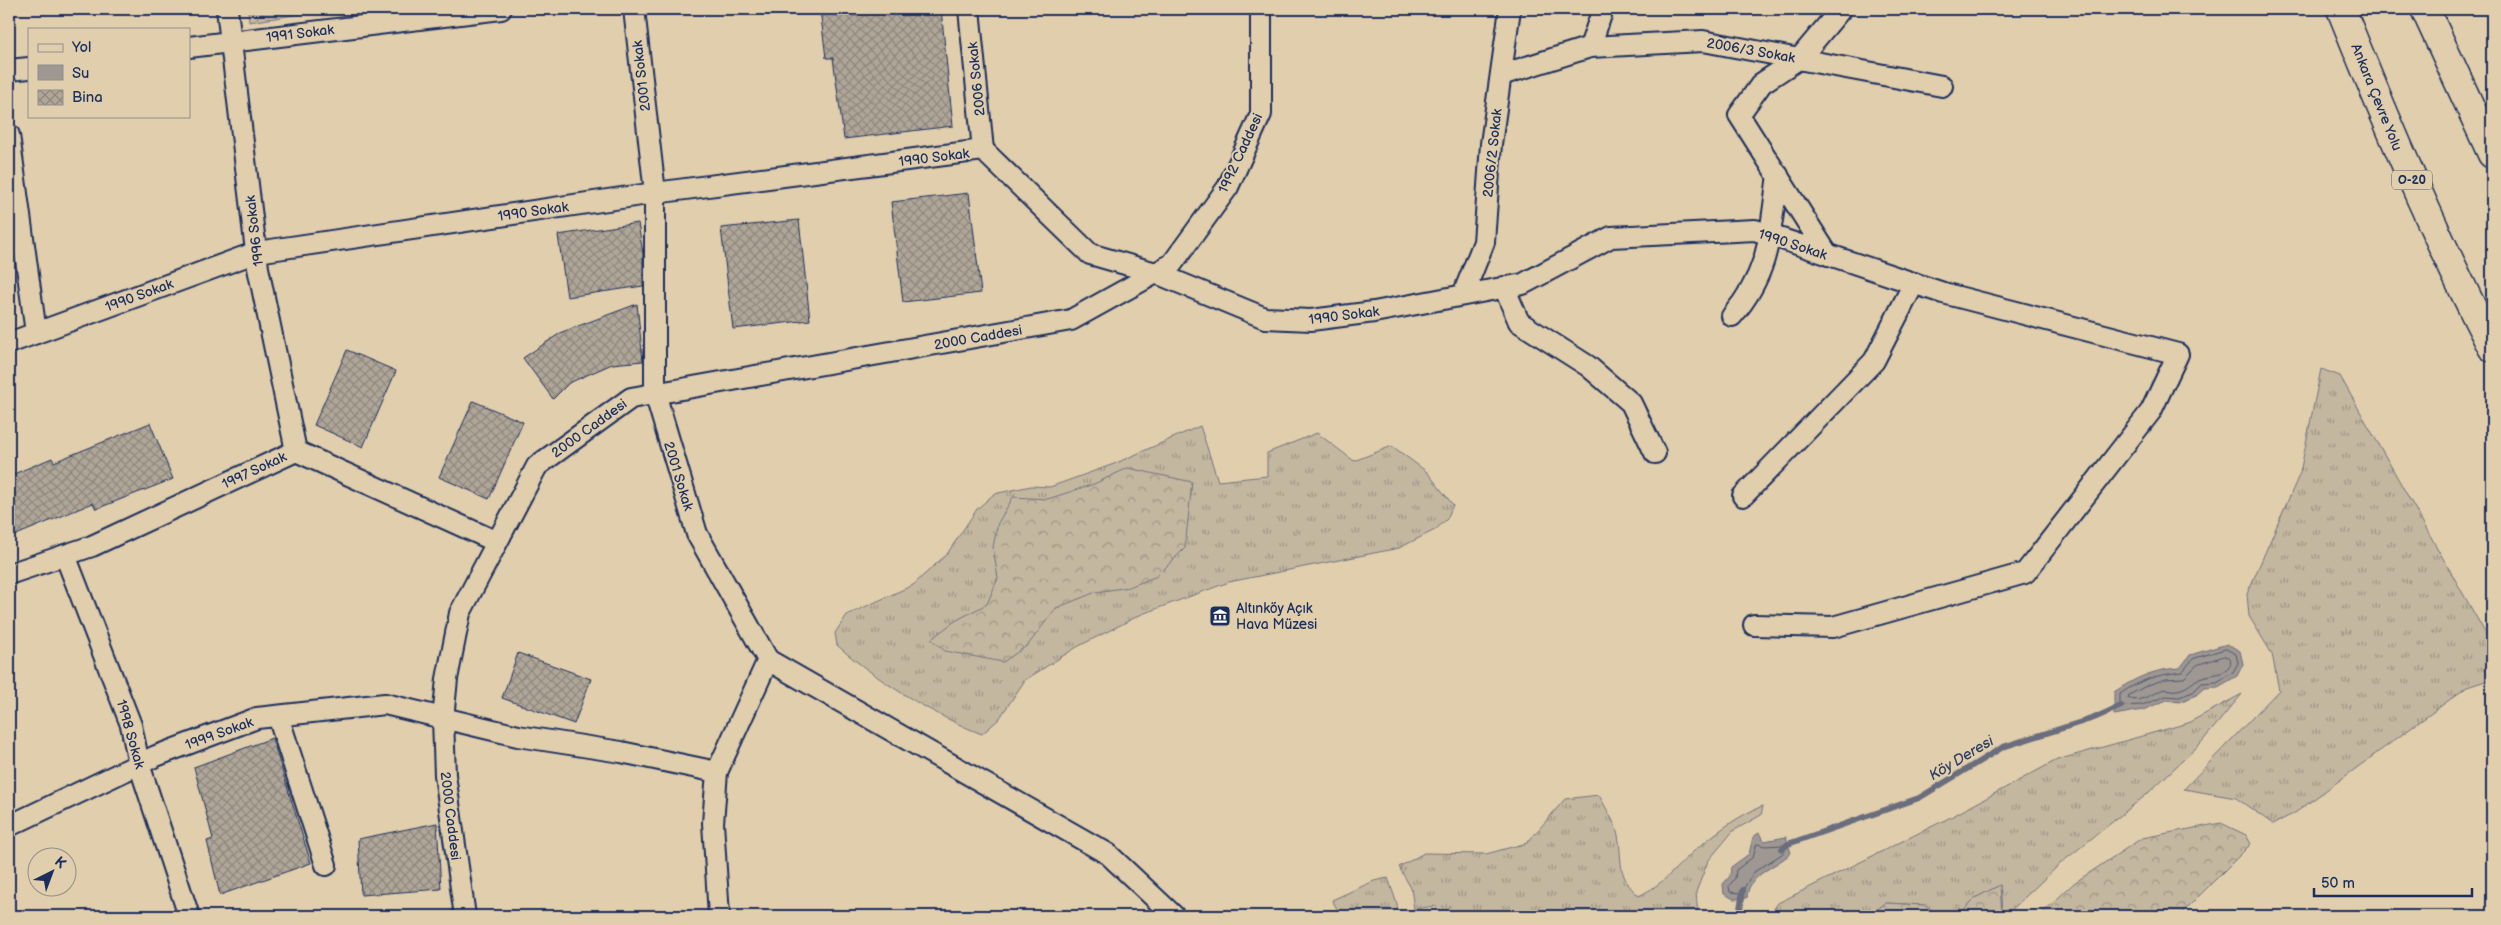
<svg xmlns="http://www.w3.org/2000/svg" width="2501" height="925" font-family="'Balsamiq Sans',sans-serif">
<style>
.grass{fill:url(#grass-tufts);stroke:#70737f}
.forest{fill:url(#forest-crowns);stroke:#70737f}
.park{fill:url(#park-dots);stroke:#70737f}
.water{fill:#9e9792;stroke:#6a6d7d}
.lines{fill:none;stroke-linecap:round;stroke-linejoin:round}
.shore{stroke:#4f5973;stroke-width:1}
.stream{stroke:#6a6d7d;stroke-width:6}
.building{fill:url(#building-cross-hatch);stroke:#1b2f5e}
.minor-casing{stroke:#1b2f5e;stroke-width:24}
.motorway-casing{stroke:#1b2f5e;stroke-width:31}
.minor{stroke:#e1ceac;stroke-width:20}
.motorway{stroke:#e1ceac;stroke-width:28}
.labels{text-anchor:middle;stroke-width:4;stroke-linejoin:round;paint-order:stroke}
.shield{fill:#e1ceac;stroke:#565f75;stroke-width:1}
.shield-label{font-size:12px;font-weight:bold;fill:#1b2f5e}
.street-label{font-size:14px;fill:#1b2f5e;stroke:#e1ceac}
.poi-label{font-size:14px;fill:#1b2f5e;stroke:#e1ceac;text-anchor:start}
.water-label{font-size:15px;font-style:italic;fill:#2f3f66;stroke:#e1ceac}
</style>
<defs>
<pattern id="grass-tufts" width="24" height="20" patternUnits="userSpaceOnUse" patternTransform="scale(1.25)"><rect width="24" height="20" fill="#c4b7a0"/><path d="M3 7l-1-3M5 7V3M7 7l1-3M15 17l-1-3M17 17v-4M19 17l1-3" fill="none" stroke="#9e9586"/></pattern>
<pattern id="forest-crowns" width="20" height="18" patternUnits="userSpaceOnUse" patternTransform="scale(1.25)"><rect width="20" height="18" fill="#c4b7a0"/><path d="M2 6a3 3 0 1 1 6 0M12 15a3 3 0 1 1 6 0" fill="none" stroke="#9e9586"/></pattern>
<pattern id="park-dots" width="8" height="8" patternUnits="userSpaceOnUse" patternTransform="scale(1.25)"><rect width="8" height="8" fill="#c4b7a0"/><path d="M2 2h.1M6 6h.1" fill="none" stroke="#9e9586" stroke-width="1.8" stroke-linecap="round"/></pattern>
<pattern id="building-cross-hatch" width="8" height="8" patternUnits="userSpaceOnUse" patternTransform="scale(1.25)"><rect width="8" height="8" fill="#b0a698"/><path d="M0 0l8 8M0 8l8-8" fill="none" stroke="#8e887f"/></pattern>
</defs>
<rect width="100%" height="100%" fill="#e1ceac"/>
<filter id="ink" filterUnits="userSpaceOnUse"><feTurbulence type="fractalNoise" baseFrequency=".02" numOctaves="2"/><feDisplacementMap in="SourceGraphic" scale="10" xChannelSelector="R" yChannelSelector="G"/><feConvolveMatrix kernelMatrix="1 2 1 2 8 2 1 2 1" color-interpolation-filters="sRGB"/></filter>
<g filter="url(#ink)">
<!-- grass -->
<g class="grass">
<polygon points="2321,369 2340,376 2492,645 2492,679 2467,687 2295,813 2273,824 2236,798 2184,789 2279,690 2272,654 2249,616 2247,594 2300,473"/>
<path d="M 1200,426 L 1218,481 L 1267,476 L 1267,453 L 1317,433 L 1354,461 L 1392,446 L 1427,472 L 1453,505 L 1447,519 L 1435,530 L 1399,548 L 1229,582 L 1142,614 L 1077,647 L 1025,680 L 999,719 L 982,734 C 936,717 873,678 837,645 L 835,633 L 847,615 L 913,585 L 947,554 L 977,509 L 994,494 L 1031,486 L 1050,487 L 1114,464 Z"/>
<polygon points="2242,694 2200,744 2146,795 2061,863 2005,916 2002,916 2000,885 1975,898 1958,916 1941,916 1924,905 1886,903 1868,916 1769,916 1778,903 1949,818 2057,760 2188,723"/>
<path d="M 1599,795 C 1605,807 1615,822 1618,835 C 1623,862 1616,876 1639,896 C 1666,882 1672,871 1693,852 C 1713,835 1738,815 1763,806 L 1761,815 L 1733,831 L 1708,861 L 1696,892 L 1698,916 L 1445,916 L 1435,906 L 1414,909 L 1411,888 L 1399,867 L 1424,853 L 1486,854 L 1527,843 L 1565,799 Z"/>
<polygon points="1388,878 1397,904 1398,916 1341,916 1332,900 1374,881"/>
</g>
<!-- forest -->
<g class="forest">
<polygon points="1128,468 1192,482 1185,548 1157,576 1129,587 1096,592 1056,608 1028,645 1003,662 945,651 931,639 955,621 987,604 998,578 993,547 998,523 1013,497 1048,499 1094,484"/>
<polygon points="2221,823 2246,835 2251,844 2179,916 2039,916 2074,883 2142,838"/>
<polygon points="2000,885 2002,916 1958,916 1975,898"/>
<polygon points="1886,903 1924,905 1941,916 1868,916"/>
</g>
<!-- park -->
<polygon class="park" points="248,9 333,9 249,22"/>
<!-- water -->
<g class="water">
<path d="M 2227,644 L 2240,651 L 2243,664 L 2237,676 L 2218,687 L 2204,688 L 2195,696 L 2179,702 L 2167,700 L 2143,710 L 2114,715 L 2114,692 C 2135,678 2154,669 2180,668 L 2190,655 Z"/>
<path d="M 1759,833 L 1764,841 L 1786,837 L 1791,853 C 1775,868 1748,874 1747,898 L 1734,899 L 1724,894 L 1723,884 L 1730,876 L 1731,867 L 1749,854 L 1753,837 Z"/>
</g>
<g class="lines">
<!-- shore -->
<g class="shore">
<path d="M 2226,649 L 2236,654 L 2238,663 L 2233,672 L 2217,682 L 2202,683 L 2193,692 L 2179,697 L 2166,696 L 2142,705 L 2120,706 L 2120,694 C 2141,679 2157,675 2182,672 L 2193,659 Z"/>
<path d="M 2225,656 L 2230,658 C 2235,677 2206,673 2198,679 C 2191,683 2186,689 2177,690 C 2173,691 2169,689 2165,689 C 2153,692 2141,704 2128,698 L 2129,695 L 2148,685 L 2166,679 L 2184,678 L 2197,665 Z"/>
<polygon points="1757,844 1765,846 1782,845 1785,852 1754,872 1741,893 1730,892 1729,886 1735,878 1736,870 1753,857"/>
</g>
<!-- stream -->
<g class="stream">
<polyline points="1782,849 1788,844 1919,798 2003,747 2094,718 2121,706"/>
<polyline points="1739,916 1743,890"/>
</g>
</g>
<!-- building -->
<g class="building">
<polygon points="820,9 941,9 953,126 844,139 833,58 826,58"/>
<polygon points="969,193 981,293 903,302 891,202"/>
<polygon points="799,220 810,320 733,329 721,228"/>
<polygon points="638,223 643,254 643,286 567,297 558,235"/>
<polygon points="637,304 643,361 612,364 569,383 553,399 523,358 562,332"/>
<polygon points="347,350 396,371 363,447 314,425"/>
<polygon points="473,401 523,422 489,499 439,477"/>
<polygon points="150,423 173,479 96,509 93,503 9,538 9,476 52,458 54,462"/>
<polygon points="518,653 591,679 574,724 502,698"/>
<polygon points="272,738 311,863 220,895 207,841 213,839 194,767"/>
<polygon points="437,823 441,889 361,895 358,839"/>
</g>
<g class="lines">
<!-- minor casing -->
<g class="minor-casing">
<g id="minor">
<polyline points="227,9 258,268 296,451"/>
<polyline points="634,9 655,193 655,393 697,534 768,660 717,772 713,823 719,916"/>
<polyline points="969,9 983,150"/>
<polyline points="189,47 501,9"/>
<polyline points="1590,47 1603,9"/>
<polyline points="9,70 29,68"/>
<polyline points="1501,75 1590,47 1703,41 1942,86"/>
<polyline points="9,135 36,333"/>
<polyline points="983,150 1090,254 1156,273 1265,318 1311,320 1374,312 1523,284 1611,237 1755,230 1943,293 2178,354 2151,411 2025,573 1833,627 1754,625"/>
<polyline points="1828,255 1739,115 1762,83 1800,58 1841,9"/>
<polyline points="1504,287 1519,322 1588,366 1631,403 1655,453"/>
<polyline points="1463,295 1484,242 1491,144 1510,9"/>
<path d="M 1732,316 C 1771,271 1770,231 1778,175"/>
<polyline points="9,343 257,252 655,193 983,150"/>
<polyline points="1743,496 1874,361 1914,283"/>
<polyline points="65,555 131,725 139,764 189,916"/>
<polyline points="9,574 92,546 296,451 497,542"/>
<polyline points="768,660 1108,854 1174,916"/>
<polyline points="278,716 326,865"/>
<polyline points="9,826 156,756 257,718 385,704 518,736 621,752 717,772"/>
<polyline points="465,916 445,775 443,719 447,679 460,613 537,466 631,398 1071,320 1172,264 1228,187 1261,114 1261,9"/>
</g>
</g>
<!-- motorway casing -->
<g class="motorway-casing">
<g id="motorway">
<path d="M 2341,9 C 2387,124 2435,237 2492,347"/>
<polyline points="2425,9 2492,154"/>
</g>
</g>
<!-- minor -->
<use href="#minor" class="minor"/>
<!-- motorway -->
<use href="#motorway" class="motorway"/>
</g>
</g>
<!-- icons -->
<defs>
<g id="museum-square" transform="scale(1.125)"><rect x="-9" y="-9" width="18" height="18" rx="4" fill="#1b2f5e" stroke="#e1ceac"/><path d="M0-6L6-3V-2H-6V-3ZM-5-1h2V3h-2ZM-1-1h2V3h-2ZM3-1h2V3H3ZM-6 4H6V6H-6Z" fill="#fff"/></g>
</defs>
<g fill-rule="evenodd">
<use href="#museum-square" x="1220" y="616"/>
</g>
<g class="labels">
<!-- shield labels -->
<rect class="shield" x="2392" y="170.5" width="40" height="19" rx="4"/>
<g class="shield-label">
<text x="2412" y="184">O-20</text>
</g>
<!-- street labels -->
<g class="street-label">
<text transform="translate(300 33) rotate(-7)" y="5">1991 Sokak</text>
<text transform="translate(1751 50) rotate(10)" y="5">2006/3 Sokak</text>
<text transform="translate(641 76) rotate(-97)" y="5">2001 Sokak</text>
<text transform="translate(976 79) rotate(-96)" y="5">2006 Sokak</text>
<text transform="translate(2377 97) rotate(68)" y="5">Ankara Çevre Yolu</text>
<text transform="translate(1240 153) rotate(-65)" y="5">1992 Caddesi</text>
<text transform="translate(1492 153) rotate(-84)" y="5">2006/2 Sokak</text>
<text transform="translate(934 157) rotate(-7)" y="5">1990 Sokak</text>
<text transform="translate(533 211) rotate(-8)" y="5">1990 Sokak</text>
<text transform="translate(254 231) rotate(-97)" y="5">1996 Sokak</text>
<text transform="translate(1793 244) rotate(18)" y="5">1990 Sokak</text>
<text transform="translate(139 295) rotate(-20)" y="5">1990 Sokak</text>
<text transform="translate(1344 315) rotate(-7)" y="5">1990 Sokak</text>
<text transform="translate(978 337) rotate(-10)" y="5">2000 Caddesi</text>
<text transform="translate(589 428) rotate(-36)" y="5">2000 Caddesi</text>
<text transform="translate(254 470) rotate(-25)" y="5">1997 Sokak</text>
<text transform="translate(679 476) rotate(73)" y="5">2001 Sokak</text>
<text transform="translate(219 733) rotate(-20)" y="5">1999 Sokak</text>
<text transform="translate(131 734) rotate(74)" y="5">1998 Sokak</text>
<text transform="translate(451 816) rotate(83)" y="5">2000 Caddesi</text>
</g>
<!-- poi labels -->
<g class="poi-label">
<text x="1236" y="613">Altınköy Açık<tspan x="1236" dy="16">Hava Müzesi</tspan></text>
</g>
<!-- water labels -->
<g class="water-label">
<text transform="translate(1961 758) rotate(-31)" y="5">Köy Deresi</text>
</g>
</g>
<!-- margin -->
<rect width="2501" height="925" fill="none" stroke="#e1ceac" stroke-width="30"/>
<rect x="15" y="15" width="2471" height="895" fill="none" stroke="#1b2f5e" stroke-width="2" filter="url(#ink)"/>
<!-- legend -->
<rect x="28" y="28" width="162" height="90" fill="#e1ceac" stroke="#928e8d"/>
<rect x="38" y="44" width="25" height="8" fill="#e1ceac" stroke="#928e8d"/>
<text x="72" y="52" font-size="15" fill="#1b2f5e">Yol</text>
<rect x="38" y="65" width="25" height="15" fill="#9e9792" stroke="#928e8d"/>
<text x="72" y="78" font-size="15" fill="#1b2f5e">Su</text>
<rect x="38" y="90" width="25" height="15" fill="url(#building-cross-hatch)" stroke="#928e8d"/>
<text x="72" y="102" font-size="15" fill="#1b2f5e">Bina</text>
<!-- north arrow -->
<g transform="translate(52 872) rotate(42)"><circle r="24" fill="#e1ceac" stroke="#928e8d"/>
<path d="M0-4L9 19L0 12L-9 19Z" fill="#1b2f5e"/>
<text y="-8" font-size="14" font-weight="bold" text-anchor="middle" fill="#1b2f5e">K</text>
</g>
<!-- scale -->
<path d="M2314 888v8h158v-8" fill="none" stroke="#1b2f5e" stroke-width="2.5"/>
<text x="2321" y="888" font-size="15" fill="#1b2f5e" stroke="#e1ceac" stroke-width="4" paint-order="stroke">50 m</text>
</svg>
